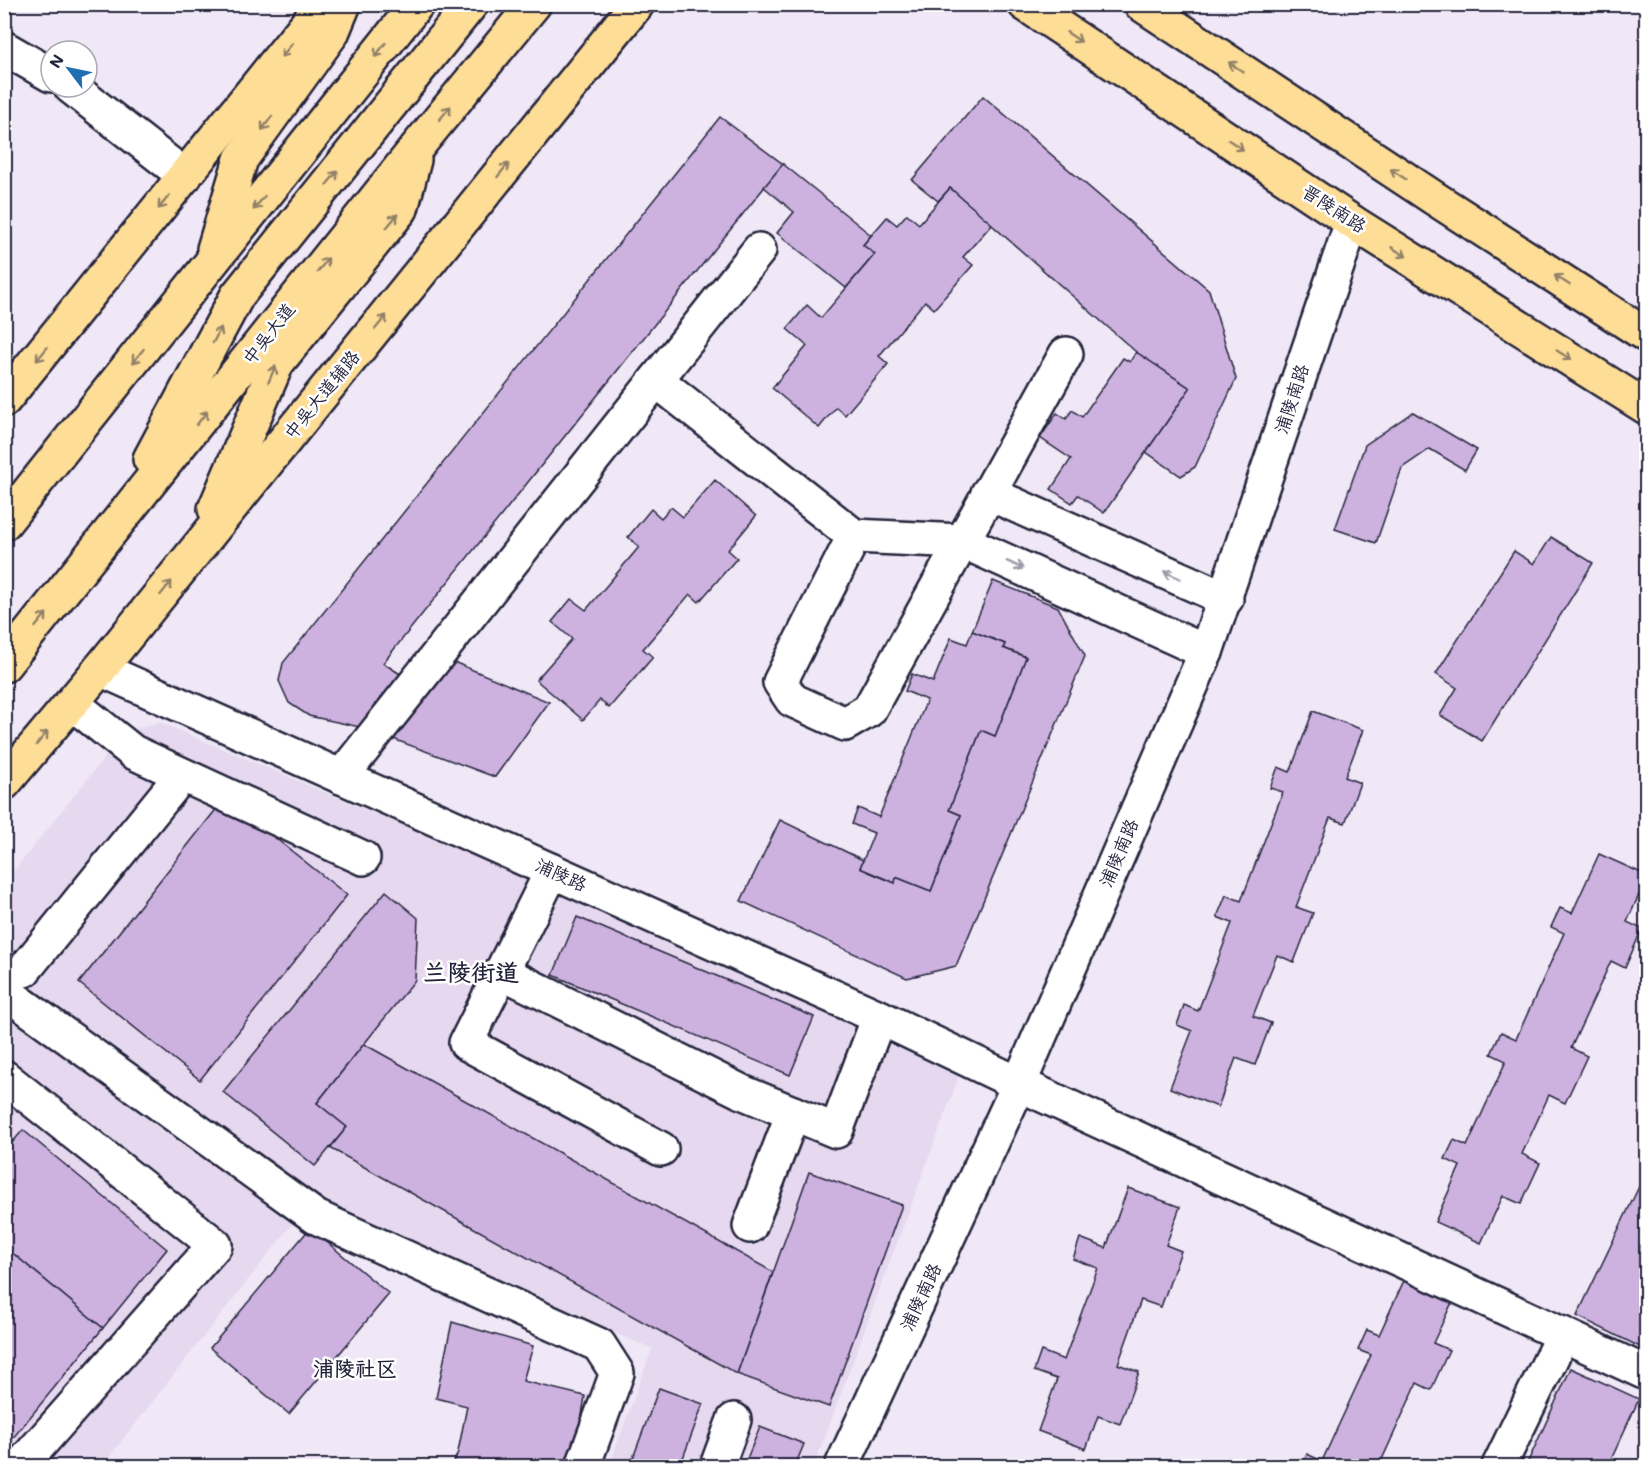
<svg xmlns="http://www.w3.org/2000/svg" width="1651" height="1471" font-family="Mali,'LXGW WenKai TC',sans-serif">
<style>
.built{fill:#e6d8ef}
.building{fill:#cdb2e0;stroke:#22223b;stroke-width:1.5}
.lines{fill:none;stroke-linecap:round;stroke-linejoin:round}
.minor-casing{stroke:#22223b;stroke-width:38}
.major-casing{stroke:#22223b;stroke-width:38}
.minor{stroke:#fff;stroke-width:33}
.major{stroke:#fedd96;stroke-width:33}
.oneway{stroke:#908068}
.oneway2{stroke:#9c9ca7}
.labels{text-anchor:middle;stroke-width:5;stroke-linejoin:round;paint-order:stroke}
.street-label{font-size:18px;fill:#22223b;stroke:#fff}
.quarter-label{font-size:21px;font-weight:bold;fill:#22223b;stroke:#fff}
.district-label{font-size:24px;font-weight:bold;fill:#22223b;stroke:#fff}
</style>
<rect width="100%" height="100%" fill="#f0e8f6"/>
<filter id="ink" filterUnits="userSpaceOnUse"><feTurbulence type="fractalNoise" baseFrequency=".0167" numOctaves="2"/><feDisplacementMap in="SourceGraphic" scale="12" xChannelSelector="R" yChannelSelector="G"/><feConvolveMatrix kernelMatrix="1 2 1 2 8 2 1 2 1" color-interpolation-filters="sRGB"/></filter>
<g filter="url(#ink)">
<!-- built -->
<polygon class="built" points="159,722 419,832 961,1071 814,1466 609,1466 652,1349 311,1200 102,1466 5,1466 5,882 125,732"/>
<!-- building -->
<g class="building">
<polygon points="983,96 1209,290 1236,379 1195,467 1181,476 1146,452 1190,388 1136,352 950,188 938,201 912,180"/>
<polygon points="720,117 783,164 383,663 405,677 369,729 309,716 289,703 279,681 283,663"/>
<polygon points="783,164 871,235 863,245 875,254 846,288 777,233 794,212 764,187"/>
<polygon points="950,188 992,224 963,257 973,265 934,309 925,301 879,356 888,364 845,415 836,407 819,428 772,388 807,346 787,329 807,305 821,318 875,254 863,245 887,217 897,225 907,214 919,224"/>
<polygon points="1136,352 1190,388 1104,513 1078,495 1072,503 1051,489 1071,459 1040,438 1057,413 1066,419 1072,410 1082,417 1123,358 1130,362"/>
<polygon points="1413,412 1477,450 1465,470 1430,449 1402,468 1376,543 1335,529 1365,445"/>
<polygon points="715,480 756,516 728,550 737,558 699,602 690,594 643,649 653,657 609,708 600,700 583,720 536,680 572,639 552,622 571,599 586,610 639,547 628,537 651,509 661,518 671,507 683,517"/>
<polygon points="1551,537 1593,563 1482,741 1440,715 1457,688 1436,674 1514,551 1534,564"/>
<polygon points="993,581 1058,607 1085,656 956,966 907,978 741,901 780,820 863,860 860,868 895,883 896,877 931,891 961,815 949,810 981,730 995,736 1026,657 1003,648 1005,644 972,631"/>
<polygon points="972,631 1005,644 1003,648 1026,657 995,736 981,730 949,810 961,815 931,891 896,877 895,883 860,868 874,833 852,824 858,808 879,817 927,700 905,691 912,674 933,682 951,638 967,644"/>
<polygon points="449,660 549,702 495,777 393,739"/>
<polygon points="1313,711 1363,730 1345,777 1360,783 1345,823 1330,818 1296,907 1313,913 1294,962 1277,955 1253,1016 1271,1023 1255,1065 1236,1058 1218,1107 1170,1088 1192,1031 1177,1025 1184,1005 1198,1011 1232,923 1217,917 1226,895 1241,901 1283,792 1270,788 1278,767 1290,772"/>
<polygon points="225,798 347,895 200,1080 79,983"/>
<polygon points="1599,854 1646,875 1646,879 1627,922 1642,929 1625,968 1611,961 1571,1048 1587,1056 1565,1103 1549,1095 1522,1154 1540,1163 1521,1204 1503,1196 1481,1243 1435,1222 1460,1166 1445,1159 1454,1140 1467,1146 1506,1061 1491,1054 1501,1032 1516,1039 1564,933 1551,927 1560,908 1572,913"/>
<polygon points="386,891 418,918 415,980 317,1103 347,1127 315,1166 223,1092"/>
<polygon points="577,917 814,1017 790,1075 553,975"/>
<polygon points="364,1044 773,1272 737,1374 330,1148 347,1127 317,1103"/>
<polygon points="23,1130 167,1249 103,1328 10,1251 4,1258 4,1152"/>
<polygon points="809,1172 902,1205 829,1407 737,1374"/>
<polygon points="1646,1172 1646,1344 1644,1349 1577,1316"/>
<polygon points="1128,1188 1180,1207 1166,1245 1181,1251 1161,1307 1141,1300 1118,1364 1139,1372 1120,1424 1098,1416 1086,1449 1038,1431 1057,1379 1034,1371 1041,1351 1064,1360 1098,1268 1073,1259 1080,1238 1106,1248"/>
<polygon points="310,1228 389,1294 289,1414 210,1348"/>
<polygon points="10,1251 103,1328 4,1449 4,1258"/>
<polygon points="1406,1276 1454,1298 1433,1343 1449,1350 1431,1390 1417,1383 1379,1466 1302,1466 1307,1454 1322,1461 1371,1355 1358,1350 1367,1330 1379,1335"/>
<polygon points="452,1322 533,1346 523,1381 585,1396 574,1466 452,1466 458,1452 467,1406 436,1398"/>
<polygon points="1571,1368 1639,1399 1608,1466 1526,1466"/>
<polygon points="659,1388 703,1404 680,1466 630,1466"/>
<polygon points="760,1427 804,1444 795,1466 744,1466"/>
</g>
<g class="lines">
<!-- minor casing -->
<g class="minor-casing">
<g id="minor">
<polyline points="4,48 51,75"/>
<polyline points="71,87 185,176"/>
<polyline points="656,380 854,536 962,541 1206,652"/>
<polyline points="988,493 1226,599"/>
<polyline points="854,536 780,682 792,700 845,724 869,710 1066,354"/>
<polyline points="100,669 879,1017 1019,1084 1646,1373"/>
<polyline points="72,703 133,752 363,858"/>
<polyline points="341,777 759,250"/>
<polyline points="552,871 466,1043 661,1149"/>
<polyline points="24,970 182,775"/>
<polyline points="502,972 742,1092 836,1131 879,1017"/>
<polyline points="4,991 316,1217 599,1345 617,1373 583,1466"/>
<polyline points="4,1077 215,1245 24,1462 23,1466"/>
<polyline points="750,1226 793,1113"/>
<polyline points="717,1466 734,1420"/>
<polyline points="842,1466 1019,1084 1206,652 1352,222"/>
<polyline points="1499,1466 1563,1334"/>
</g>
</g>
<!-- major casing -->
<g class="major-casing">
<g id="major">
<polyline points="1025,4 1352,222 1646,407"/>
<polyline points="1141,4 1434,198 1646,335"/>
<polyline points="214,249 241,159 332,33 344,4"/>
<polyline points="4,400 323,4"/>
<polyline points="150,459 237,296 471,4"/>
<polyline points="215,509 277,363 401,209 414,160"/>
<polyline points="4,523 417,4"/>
<polyline points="4,665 417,147 534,4"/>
<polyline points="4,783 100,669 637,4"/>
</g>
</g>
<!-- minor -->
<use href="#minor" class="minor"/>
<!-- major -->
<use href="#major" class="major"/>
</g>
<!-- one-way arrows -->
<defs><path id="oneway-shaft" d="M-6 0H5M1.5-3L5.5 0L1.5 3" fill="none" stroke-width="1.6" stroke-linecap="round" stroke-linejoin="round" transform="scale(1.5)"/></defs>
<g class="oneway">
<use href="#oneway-shaft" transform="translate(1074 37) rotate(34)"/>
<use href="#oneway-shaft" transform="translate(287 50) rotate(129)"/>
<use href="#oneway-shaft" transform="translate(380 50) rotate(128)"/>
<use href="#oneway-shaft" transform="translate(1236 67) rotate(-147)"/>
<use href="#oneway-shaft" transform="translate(445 113) rotate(-51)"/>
<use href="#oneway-shaft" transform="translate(267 123) rotate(126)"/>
<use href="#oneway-shaft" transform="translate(1236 145) rotate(34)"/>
<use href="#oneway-shaft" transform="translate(503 170) rotate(-51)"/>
<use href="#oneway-shaft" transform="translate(1398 174) rotate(-147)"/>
<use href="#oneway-shaft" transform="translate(332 178) rotate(-51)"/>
<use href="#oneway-shaft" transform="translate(164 202) rotate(129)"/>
<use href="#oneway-shaft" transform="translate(259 203) rotate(129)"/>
<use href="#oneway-shaft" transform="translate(392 221) rotate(-51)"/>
<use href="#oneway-shaft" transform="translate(1399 252) rotate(32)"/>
<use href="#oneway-shaft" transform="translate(323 265) rotate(-52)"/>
<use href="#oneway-shaft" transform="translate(1562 280) rotate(-147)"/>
<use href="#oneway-shaft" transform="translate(381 322) rotate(-51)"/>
<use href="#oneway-shaft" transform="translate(217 335) rotate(-62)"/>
<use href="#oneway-shaft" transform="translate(42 354) rotate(129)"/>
<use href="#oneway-shaft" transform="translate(1564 355) rotate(32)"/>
<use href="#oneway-shaft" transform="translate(138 356) rotate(129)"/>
<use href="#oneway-shaft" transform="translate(272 374) rotate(-67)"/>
<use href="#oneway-shaft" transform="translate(202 418) rotate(-52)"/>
<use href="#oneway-shaft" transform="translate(166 588) rotate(-51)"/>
<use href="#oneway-shaft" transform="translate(41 620) rotate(-51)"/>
<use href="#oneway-shaft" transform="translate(42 738) rotate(-50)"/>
</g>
<g class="oneway2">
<use href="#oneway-shaft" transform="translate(1015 565) rotate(25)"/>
<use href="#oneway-shaft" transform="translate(1172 575) rotate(-156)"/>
</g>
</g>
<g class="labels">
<!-- street labels -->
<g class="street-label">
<text transform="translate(1334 209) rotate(33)" y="6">晋陵南路</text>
<text transform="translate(269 334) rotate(-52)" y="6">中吴大道</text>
<text transform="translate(322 395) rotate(-51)" y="6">中吴大道辅路</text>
<text transform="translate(1292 399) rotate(-72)" y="6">浦陵南路</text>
<text transform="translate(1119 853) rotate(-67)" y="6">浦陵南路</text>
<text transform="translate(561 875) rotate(24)" y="6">浦陵路</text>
<text transform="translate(921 1297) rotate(-65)" y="6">浦陵南路</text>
</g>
<!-- quarter labels -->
<g class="quarter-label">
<text x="355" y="1376">浦陵社区</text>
</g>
<!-- district labels -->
<g class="district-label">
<text x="471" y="981">兰陵街道</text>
</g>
</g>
<!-- margin -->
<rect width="1651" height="1471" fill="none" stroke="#fff" stroke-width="24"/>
<rect x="12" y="12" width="1627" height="1447" fill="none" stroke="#22223b" stroke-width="2" filter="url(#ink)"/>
<!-- north arrow -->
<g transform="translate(69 69) rotate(302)"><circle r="28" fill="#ffffff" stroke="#a7a7b1" stroke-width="1.5"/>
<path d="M0-4.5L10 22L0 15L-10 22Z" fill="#1f6fb2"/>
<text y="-9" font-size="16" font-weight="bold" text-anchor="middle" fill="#22223b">N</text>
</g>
</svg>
